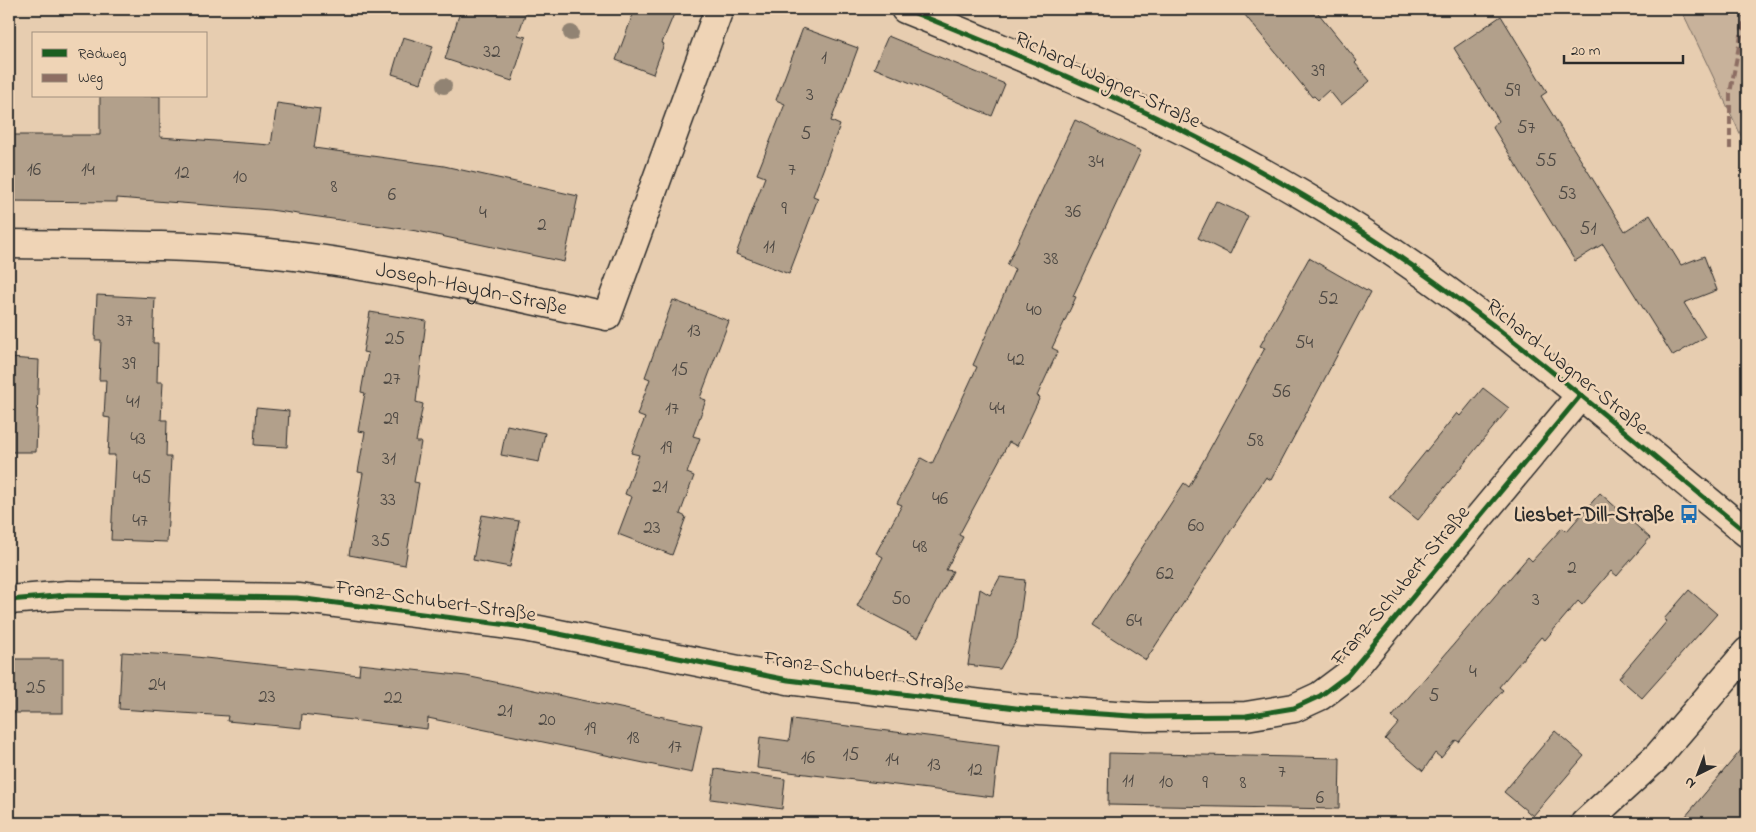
<svg xmlns="http://www.w3.org/2000/svg" width="1756" height="832" font-family="'Indie Flower',sans-serif">
<style>
.green{fill:#c8b29b;stroke:#7a6e63}
.building{fill:#b2a08b;stroke:#2b2b2b}
.lines{fill:none;stroke-linecap:round;stroke-linejoin:round}
.street-casing{stroke:#2b2b2b;stroke-width:31}
.street{stroke:#efd4b6;stroke-width:28}
.quiet{stroke:#8d6e63;stroke-width:4;stroke-dasharray:8 4;stroke-linecap:butt}
.cycleway-casing{stroke:#efd4b6;stroke-width:8}
.cycleway{stroke:#1b5e20;stroke-width:5}
.tree{fill:#918373}
.labels{text-anchor:middle;stroke-width:5;stroke-linejoin:round;paint-order:stroke}
.number-label{font-size:19px;fill:#4d4843}
.street-label{font-size:21px;fill:#2b2b2b;stroke:#efd4b6}
.poi-label{font-size:21px;font-weight:bold;fill:#2b2b2b;stroke:#efd4b6;text-anchor:end}
</style>
<rect width="100%" height="100%" fill="#e7cdb0"/>
<filter id="ink" filterUnits="userSpaceOnUse"><feTurbulence type="fractalNoise" baseFrequency=".02" numOctaves="2"/><feDisplacementMap in="SourceGraphic" scale="10" xChannelSelector="R" yChannelSelector="G"/><feConvolveMatrix kernelMatrix="1 2 1 2 8 2 1 2 1" color-interpolation-filters="sRGB"/></filter>
<g filter="url(#ink)">
<!-- green -->
<polygon class="green" points="1681,9 1747,9 1747,148"/>
<!-- building -->
<g class="building">
<polygon points="461,9 527,9 518,35 526,37 512,81 445,59"/>
<polygon points="635,9 676,9 662,43 664,44 653,74 616,60"/>
<polygon points="1240,9 1315,9 1357,61 1355,63 1370,81 1341,105 1329,90 1318,100 1314,96 1312,97"/>
<polygon points="1501,16 1547,92 1541,96 1625,231 1650,215 1681,265 1704,256 1717,290 1684,303 1705,337 1673,356 1603,244 1575,261 1492,126 1499,121 1454,48"/>
<polygon points="803,28 858,48 831,121 840,125 813,196 818,198 789,274 736,254 765,177 757,174 785,104 776,100"/>
<polygon points="888,36 1005,84 992,116 874,68"/>
<polygon points="403,37 433,46 421,83 392,74"/>
<polygon points="100,96 160,96 160,137 271,145 277,103 320,109 314,148 444,166 578,196 564,262 417,231 270,210 117,198 117,202 9,201 9,135 100,135"/>
<polygon points="1075,120 1141,151 1073,296 1076,297 1052,348 1058,351 1037,396 1040,397 1017,446 1009,442 959,535 963,537 946,570 953,571 918,638 857,606 883,557 876,553 902,505 897,503 921,458 932,464 977,367 973,365 1015,269 1007,265"/>
<polygon points="1216,201 1248,216 1230,254 1198,238"/>
<polygon points="1309,258 1370,293 1271,480 1266,477 1146,660 1092,625 1184,483 1189,487 1265,348 1260,346"/>
<polygon points="97,295 155,298 153,343 158,343 157,382 163,382 161,420 167,420 166,457 171,457 167,542 111,540 115,455 108,455 110,418 104,417 106,380 99,380 101,340 95,340"/>
<polygon points="673,300 729,321 700,398 706,400 693,436 700,438 687,473 694,476 680,514 686,517 672,555 618,534 632,497 625,494 639,455 631,453 645,418 637,415 650,379 645,377"/>
<polygon points="370,312 426,321 416,402 423,404 416,442 421,442 414,482 419,483 405,565 349,555 363,473 358,472 365,432 358,431 365,393 361,392 368,353 363,352"/>
<polygon points="9,358 39,360 36,452 9,452"/>
<polygon points="1483,388 1509,408 1418,520 1389,497 1457,413 1460,416"/>
<polygon points="256,408 289,411 287,447 254,445"/>
<polygon points="507,425 545,433 539,462 501,455"/>
<polygon points="1600,493 1650,538 1617,576 1611,571 1582,605 1578,601 1545,640 1541,637 1499,687 1503,690 1459,742 1456,740 1441,758 1435,753 1423,771 1385,739 1399,723 1392,717 1528,557 1532,561 1562,528 1567,531"/>
<polygon points="482,515 519,521 510,567 473,560"/>
<polygon points="1000,577 1025,580 1017,639 1000,669 968,665 980,589 990,595"/>
<polygon points="1689,590 1717,614 1642,698 1619,678 1667,621 1664,619"/>
<polygon points="122,652 187,656 359,675 360,664 466,676 702,725 692,773 428,718 427,729 302,714 301,728 227,721 228,716 119,709"/>
<rect x="9" y="659" width="54" height="54"/>
<polygon points="792,719 999,745 993,797 757,768 760,737 789,741"/>
<polygon points="1555,731 1584,756 1533,816 1504,792"/>
<polygon points="1747,743 1747,823 1680,823"/>
<polygon points="1109,753 1340,758 1339,809 1108,805"/>
<polygon points="715,769 785,779 782,809 711,799"/>
</g>
<g class="lines">
<!-- street casing -->
<g class="street-casing">
<g id="street">
<path d="M 905,9 C 1042,64 1177,121 1304,196 C 1465,290 1604,416 1747,533"/>
<path id="s1" d="M 9,244 C 96,245 183,244 269,253 C 383,265 496,293 607,316 L 719,9"/>
<polyline points="9,600 68,595 297,598 524,627 788,680 1024,709 1147,717 1246,716 1294,708 1320,696 1348,675 1580,396"/>
<polyline points="1585,823 1658,756 1747,652"/>
</g>
</g>
<!-- street -->
<use href="#street" class="street"/>
<!-- quiet -->
<polyline class="quiet" points="1730,149 1730,93 1746,9"/>
<!-- cycleway casing -->
<g class="cycleway-casing">
<g id="cycleway">
<path d="M 905,9 C 1042,64 1177,121 1304,196 C 1465,290 1604,416 1747,533"/>
<polyline points="9,600 68,595 297,598 524,627 788,680 1024,709 1147,717 1246,716 1294,708 1320,696 1348,675 1580,396"/>
</g>
</g>
<!-- cycleway -->
<use href="#cycleway" class="cycleway"/>
</g>
<!-- trees -->
<g class="tree">
<circle cx="571" cy="33" r="8"/>
<circle cx="444" cy="86" r="8"/>
</g>
</g>
<!-- icons -->
<defs>
<g id="bus-bare" transform="scale(1.5)"><path d="M-5-6H5V4H4V6H2V4H-2V6H-4V4H-5ZM-3.5-4V0h7V-4ZM-3.5 1.2v1.5H-2V1.2ZM2 1.2v1.5H3.5V1.2Z" fill="#1f6fb2" stroke="#efd4b6" stroke-width="2.5" paint-order="stroke"/></g>
</defs>
<g fill-rule="evenodd">
<use href="#bus-bare" x="1689" y="514"/>
</g>
<g class="labels">
<!-- number labels -->
<g class="number-label">
<text x="492" y="57">32</text>
<text x="824" y="63">1</text>
<text x="1318" y="76">39</text>
<text x="1512" y="96">59</text>
<text x="810" y="100">3</text>
<text x="1526" y="133">57</text>
<text x="806" y="139">5</text>
<text x="1546" y="166">55</text>
<text x="1096" y="167">34</text>
<text x="34" y="175">16</text>
<text x="88" y="175">14</text>
<text x="792" y="175">7</text>
<text x="182" y="178">12</text>
<text x="240" y="182">10</text>
<text x="334" y="192">8</text>
<text x="1567" y="199">53</text>
<text x="392" y="200">6</text>
<text x="784" y="214">9</text>
<text x="1073" y="217">36</text>
<text x="483" y="218">4</text>
<text x="542" y="230">2</text>
<text x="1588" y="234">51</text>
<text x="769" y="252">11</text>
<text x="1051" y="264">38</text>
<text x="1328" y="304">52</text>
<text x="1034" y="315">40</text>
<text x="125" y="326">37</text>
<text x="694" y="336">13</text>
<text x="395" y="344">25</text>
<text x="1304" y="348">54</text>
<text x="1016" y="365">42</text>
<text x="129" y="369">39</text>
<text x="680" y="375">15</text>
<text x="392" y="384">27</text>
<text x="1281" y="397">56</text>
<text x="133" y="407">41</text>
<text x="672" y="414">17</text>
<text x="997" y="414">44</text>
<text x="391" y="424">29</text>
<text x="138" y="444">43</text>
<text x="1255" y="446">58</text>
<text x="666" y="453">19</text>
<text x="389" y="464">31</text>
<text x="142" y="483">45</text>
<text x="660" y="492">21</text>
<text x="940" y="504">46</text>
<text x="388" y="505">33</text>
<text x="140" y="526">47</text>
<text x="1196" y="531">60</text>
<text x="652" y="533">23</text>
<text x="381" y="546">35</text>
<text x="920" y="552">48</text>
<text x="1572" y="573">2</text>
<text x="1165" y="579">62</text>
<text x="901" y="604">50</text>
<text x="1536" y="605">3</text>
<text x="1134" y="626">64</text>
<text x="1473" y="677">4</text>
<text x="157" y="690">24</text>
<text x="36" y="693">25</text>
<text x="1434" y="701">5</text>
<text x="267" y="702">23</text>
<text x="393" y="703">22</text>
<text x="505" y="716">21</text>
<text x="547" y="725">20</text>
<text x="590" y="734">19</text>
<text x="633" y="743">18</text>
<text x="675" y="752">17</text>
<text x="851" y="760">15</text>
<text x="808" y="763">16</text>
<text x="892" y="765">14</text>
<text x="934" y="770">13</text>
<text x="975" y="775">12</text>
<text x="1282" y="777">7</text>
<text x="1128" y="786">11</text>
<text x="1166" y="787">10</text>
<text x="1205" y="788">9</text>
<text x="1243" y="788">8</text>
<text x="1320" y="803">6</text>
</g>
<!-- street labels -->
<g class="street-label">
<text transform="translate(1108 79) rotate(25)" y="7">Richard-Wagner-Straße</text>
<text dy="7" stroke="none"><textPath href="#s1" startOffset="466">Joseph-Haydn-Straße</textPath></text>
<text transform="translate(1568 366) rotate(39)" y="7">Richard-Wagner-Straße</text>
<text transform="translate(1400 585) rotate(-50)" y="7">Franz-Schubert-Straße</text>
<text transform="translate(436 600) rotate(8)" y="7">Franz-Schubert-Straße</text>
<text transform="translate(864 671) rotate(8)" y="7">Franz-Schubert-Straße</text>
</g>
<!-- poi labels -->
<g class="poi-label">
<text x="1674" y="521">Liesbet-Dill-Straße</text>
</g>
</g>
<!-- margin -->
<rect width="1756" height="832" fill="none" stroke="#efd4b6" stroke-width="30"/>
<rect x="15" y="15" width="1726" height="802" fill="none" stroke="#2b2b2b" stroke-width="2" filter="url(#ink)"/>
<!-- legend -->
<rect x="32" y="32" width="175" height="65" fill="#efd4b6" stroke="#a1907e"/>
<rect x="42" y="49" width="25" height="8" fill="#1b5e20" stroke="#a1907e"/>
<text x="78" y="58" font-size="15" fill="#2b2b2b">Radweg</text>
<rect x="42" y="74" width="25" height="8" fill="#8d6e63" stroke="#a1907e"/>
<text x="78" y="82" font-size="15" fill="#2b2b2b">Weg</text>
<!-- north arrow -->
<g transform="translate(1698 774) rotate(222)" stroke="#efd4b6" stroke-width="4" paint-order="stroke">
<path d="M0-4L9 19L0 12L-9 19Z" fill="#2b2b2b"/>
<text y="-8" font-size="14" font-weight="bold" text-anchor="middle" fill="#2b2b2b">N</text>
</g>
<!-- scale -->
<path d="M1564 55v8h119v-8" fill="none" stroke="#2b2b2b" stroke-width="2.5"/>
<text x="1571" y="55" font-size="15" fill="#2b2b2b" stroke="#efd4b6" stroke-width="4" paint-order="stroke">20 m</text>
</svg>
